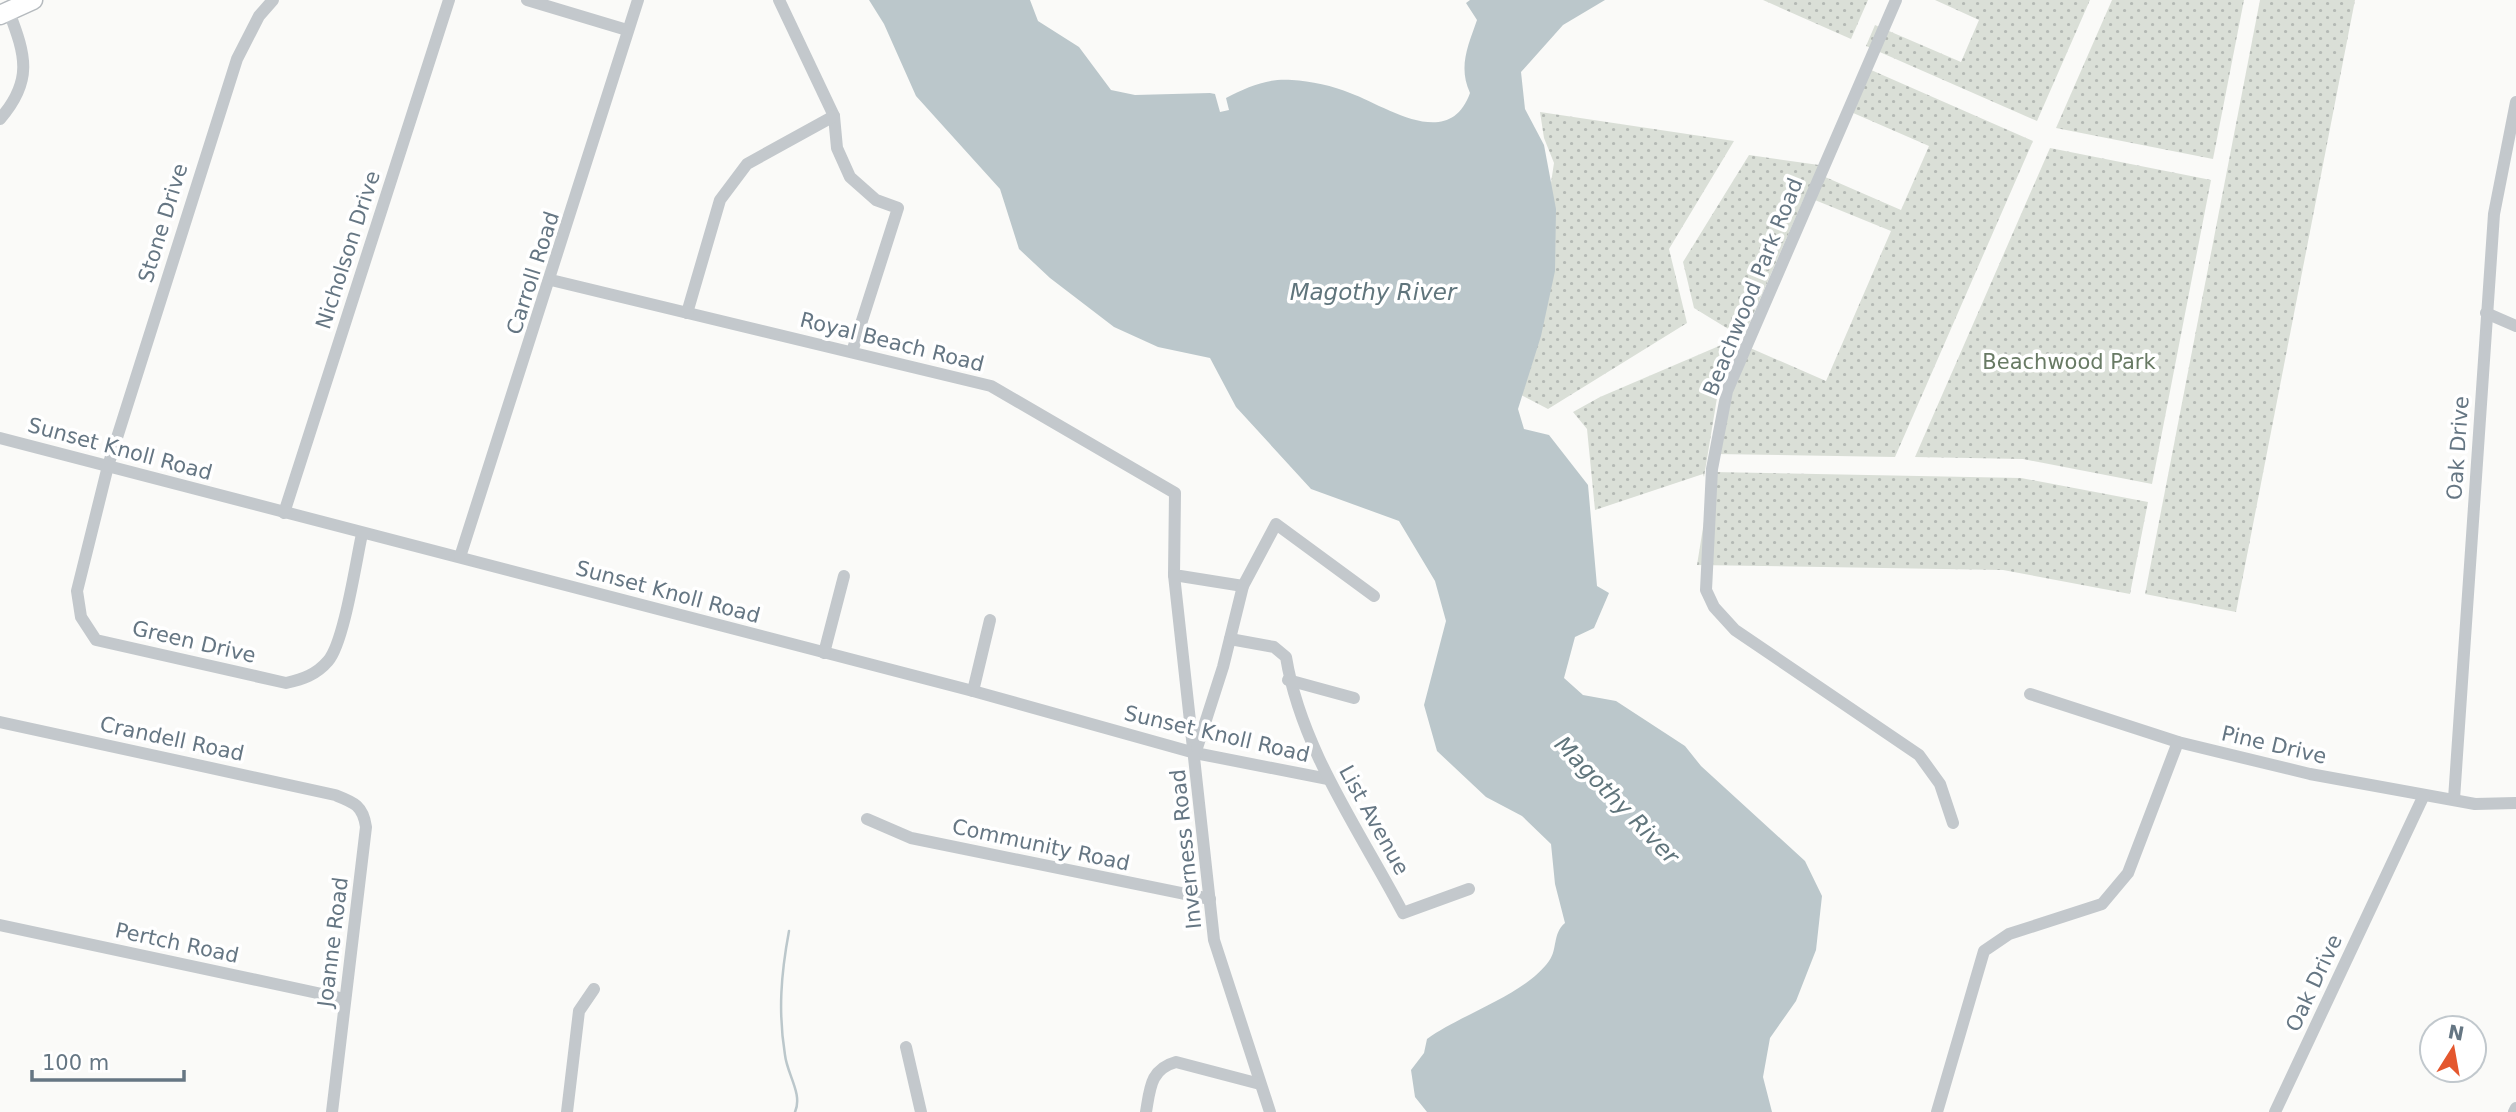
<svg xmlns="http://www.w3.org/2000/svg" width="2516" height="1112" font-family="'DejaVu Sans',sans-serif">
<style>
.park{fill:url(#park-dots)}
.water{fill:#bbc7cb}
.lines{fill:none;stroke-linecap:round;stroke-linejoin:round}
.stream{stroke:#bbc7cb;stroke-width:2.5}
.primary-casing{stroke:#b5babe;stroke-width:21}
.street{stroke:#c3c8cc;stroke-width:12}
.primary{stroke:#fff;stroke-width:18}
.labels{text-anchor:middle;stroke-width:7;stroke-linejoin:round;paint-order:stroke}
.street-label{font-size:21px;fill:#657683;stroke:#fff}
.park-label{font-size:21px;fill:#687a64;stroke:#fff}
.water-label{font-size:23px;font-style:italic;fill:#60757c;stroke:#fff}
</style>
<defs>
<pattern id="park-dots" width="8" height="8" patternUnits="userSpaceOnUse" patternTransform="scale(1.75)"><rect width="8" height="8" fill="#dadfd7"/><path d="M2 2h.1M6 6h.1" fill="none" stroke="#b4b9b4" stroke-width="1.8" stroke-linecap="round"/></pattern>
</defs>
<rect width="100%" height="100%" fill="#fafaf8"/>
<!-- park -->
<g class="park">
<polygon points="1763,0 1868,0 1851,39"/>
<polygon points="1935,0 2090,0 2037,121 1866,46 1875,25 1961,62 1979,20"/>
<polygon points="2112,0 2244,0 2213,159 2056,128"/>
<polygon points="2260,0 2355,0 2236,612 2145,594"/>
<polygon points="1862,66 2033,141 1895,457 1715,454 1731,365 1741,344 1826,381 1891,231 1805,196 1743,338 1694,308 1683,262 1749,155 1819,165 1816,173 1901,210 1929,146 1844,109"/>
<polygon points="1540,112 1734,141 1669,249 1687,323 1548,409 1519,394 1554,163 1544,138"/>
<polygon points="2050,148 2211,180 2152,484 2023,459 1915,457"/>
<polygon points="1726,343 1704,477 1703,474 1595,510 1587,429 1573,412 1600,397"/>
<polygon points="1712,472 2021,478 2148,502 2130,594 2003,570 1697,565"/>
</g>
<!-- water -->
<path class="water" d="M 869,0 L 1030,0 L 1038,21 L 1079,47 L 1111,90 L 1135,95 L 1210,93 L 1215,94 L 1220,112 L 1229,110 L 1226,98 C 1248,87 1267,78 1292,80 C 1310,81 1334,86 1350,93 C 1386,106 1449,152 1470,93 C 1458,67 1468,46 1477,20 L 1466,3 L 1470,0 L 1605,0 L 1563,25 L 1521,72 L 1525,109 L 1544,145 L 1556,209 L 1555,271 L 1541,336 L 1518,409 L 1524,429 L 1549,435 L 1588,485 L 1597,586 L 1609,593 L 1594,628 L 1575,637 L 1564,678 L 1583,695 L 1616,701 L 1685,746 L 1701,766 L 1805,861 L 1822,896 L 1816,950 L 1796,1001 L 1770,1038 L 1763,1077 L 1772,1112 L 1427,1112 L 1415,1097 L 1411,1070 L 1424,1053 L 1427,1039 C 1461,1014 1525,995 1549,961 C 1558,949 1552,934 1565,923 L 1555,884 L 1551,844 L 1522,816 L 1486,797 L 1437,751 L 1424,705 L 1446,621 L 1435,581 L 1399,521 L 1311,489 L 1236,407 L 1210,358 L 1158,347 L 1114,327 L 1050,278 L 1019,249 L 1000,189 L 916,96 L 884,24 Z"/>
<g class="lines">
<!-- stream -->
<path class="stream" d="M 789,931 C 781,974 778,1012 785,1055 C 787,1074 803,1094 795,1112"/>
<!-- primary casing -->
<g class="primary-casing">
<polyline id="primary" points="0,15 33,0"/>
</g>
<!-- street -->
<g class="street">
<path d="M 273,0 L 259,16 L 237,59 L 108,466 L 77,591 L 81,617 L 96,640 L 286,683 C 303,679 316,675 328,661 C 344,643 356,561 362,534"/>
<polyline points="527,0 627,30"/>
<polyline points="779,0 834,116 837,148 850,177 876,200 898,208 852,352"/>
<polyline points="1896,0 1727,391 1712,469 1706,590 1714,607 1735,630 1919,755 1940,784 1953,823"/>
<path d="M 0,119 C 33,81 26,56 9,12"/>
<polyline points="551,280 991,386 1175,493 1174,575 1243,586"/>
<polyline points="687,313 720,200 747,164 834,116"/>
<polyline points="2486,313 2516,326"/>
<polyline points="0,438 973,691 1195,753 1328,779"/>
<polyline points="284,513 449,0"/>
<polyline points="460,557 638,0"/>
<polyline points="1174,575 1214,940 1270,1112"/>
<path d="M 1230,639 L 1274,647 L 1286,657 C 1301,749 1360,831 1403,913 L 1469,889"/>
<polyline points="824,653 844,576"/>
<polyline points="1288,680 1354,698"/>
<polyline points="973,691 990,620"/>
<polyline points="2030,694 2178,742 2310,774 2475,804 2516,803"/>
<path d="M 0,722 L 335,795 C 353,802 363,805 366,827 L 332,1112"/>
<polyline points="1197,748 1223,667 1243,586 1276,524 1374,596"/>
<polyline points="2454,799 2494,214 2516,102"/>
<polyline points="867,819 911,838 1210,899"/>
<polyline points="0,925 345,999"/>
<polyline points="906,1047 921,1112"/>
<polyline points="567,1112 579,1011 594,989"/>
<path d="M 1146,1112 C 1150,1089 1150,1069 1176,1062 L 1260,1084"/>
<polyline points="1937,1112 1984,951 2009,934 2102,904 2128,873 2178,742"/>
<polyline points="2275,1112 2424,795"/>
<polyline points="2514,1112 2516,1108"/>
</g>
<!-- primary -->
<use href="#primary" class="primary"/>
</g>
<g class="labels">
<!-- street labels -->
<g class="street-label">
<text transform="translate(163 223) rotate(-73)" y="7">Stone Drive</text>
<text transform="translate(348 250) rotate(-72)" y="7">Nicholson Drive</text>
<text transform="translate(533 273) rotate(-72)" y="7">Carroll Road</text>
<text transform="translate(1753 287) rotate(-68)" y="7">Beachwood Park Road</text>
<text transform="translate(892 342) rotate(14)" y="7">Royal Beach Road</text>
<text transform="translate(2458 448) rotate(-86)" y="7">Oak Drive</text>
<text transform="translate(120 449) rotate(15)" y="7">Sunset Knoll Road</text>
<text transform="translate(668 592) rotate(15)" y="7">Sunset Knoll Road</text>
<text transform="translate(194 642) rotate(13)" y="7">Green Drive</text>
<text transform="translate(1217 734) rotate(13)" y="7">Sunset Knoll Road</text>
<text transform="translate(172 739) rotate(12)" y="7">Crandell Road</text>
<text transform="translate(2274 745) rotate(13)" y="7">Pine Drive</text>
<text transform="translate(1374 820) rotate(61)" y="7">List Avenue</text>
<text transform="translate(1041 845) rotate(12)" y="7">Community Road</text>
<text transform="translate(1186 849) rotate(-96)" y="7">Inverness Road</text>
<text transform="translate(333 942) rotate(-83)" y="7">Joanne Road</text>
<text transform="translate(177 943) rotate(12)" y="7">Pertch Road</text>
<text transform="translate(2314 983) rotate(-65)" y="7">Oak Drive</text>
</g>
<!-- park labels -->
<g class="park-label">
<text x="2069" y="369">Beachwood Park</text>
</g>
<!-- water labels -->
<g class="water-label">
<text x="1373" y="300">Magothy River</text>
<text transform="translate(1617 800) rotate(46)" y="8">Magothy River</text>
</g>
</g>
<!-- north arrow -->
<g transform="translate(2453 1049) rotate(11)"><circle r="33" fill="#ffffff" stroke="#c1c8cd" stroke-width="2"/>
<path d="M0-5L12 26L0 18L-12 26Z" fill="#e4572e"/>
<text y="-10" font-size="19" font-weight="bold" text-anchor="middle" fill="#657683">N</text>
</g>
<!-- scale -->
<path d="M32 1070v10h152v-10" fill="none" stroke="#657683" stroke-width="3.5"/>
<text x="42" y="1070" font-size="21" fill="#657683" stroke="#ffffff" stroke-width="5" paint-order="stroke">100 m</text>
</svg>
